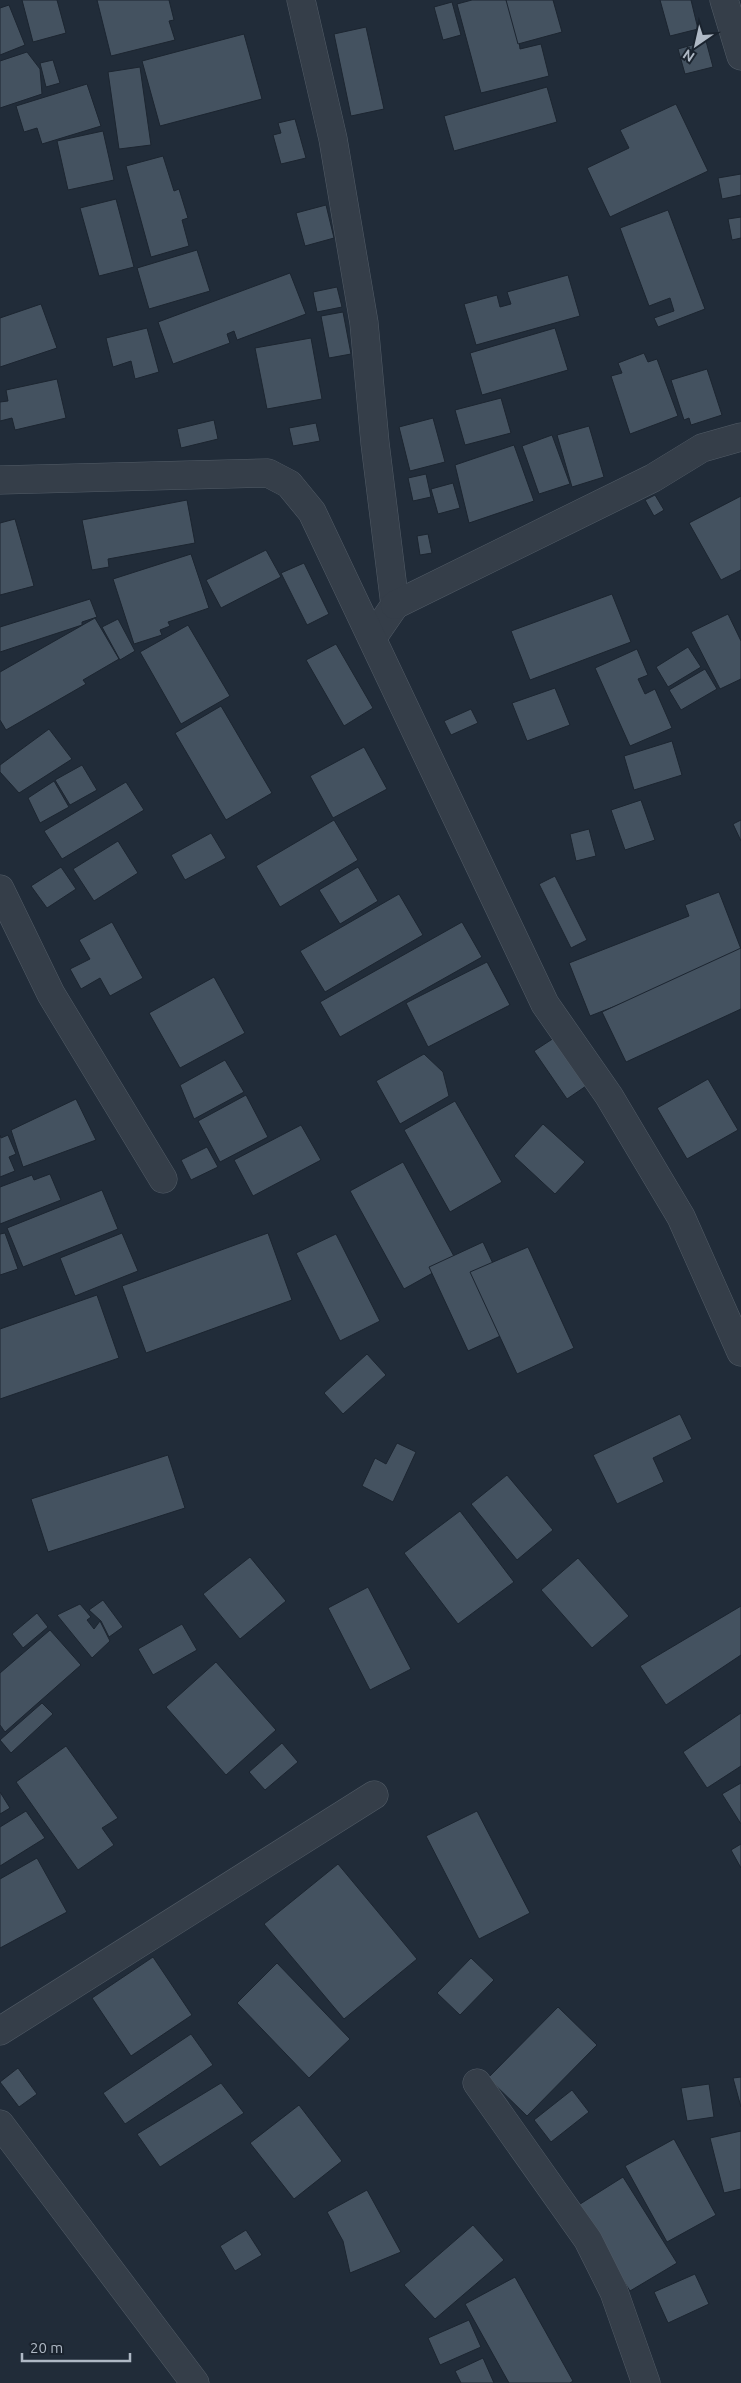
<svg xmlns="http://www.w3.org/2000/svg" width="741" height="2383" font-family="Ubuntu,sans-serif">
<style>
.building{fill:#445260;stroke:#1c2530}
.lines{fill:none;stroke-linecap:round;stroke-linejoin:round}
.minor-casing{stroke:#525c67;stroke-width:29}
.minor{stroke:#353e49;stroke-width:28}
</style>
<rect width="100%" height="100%" fill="#212c39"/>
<!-- building -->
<g class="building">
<polygon points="22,0 57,0 66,33 33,42"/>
<polygon points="97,0 169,0 174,20 169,21 175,40 111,56"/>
<polygon points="472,0 529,0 538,35 519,40 520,49 541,44 549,76 481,93 457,4"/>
<polygon points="506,0 553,0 562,32 518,44"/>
<polygon points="660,0 691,0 698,29 670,36"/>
<polygon points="452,2 461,35 443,40 434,7"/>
<polygon points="9,5 25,45 0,55 0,8"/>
<polygon points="366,27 384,109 351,116 334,34"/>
<polygon points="244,34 262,99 160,126 142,61"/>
<polygon points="706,41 713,67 685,74 678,49"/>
<polygon points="27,52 40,69 42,94 0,108 0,61"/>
<polygon points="53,60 60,83 46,87 40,63"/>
<polygon points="140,67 151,145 119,149 108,72"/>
<polygon points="87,84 101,126 42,144 37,128 24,132 16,106"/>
<polygon points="547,87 557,122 454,151 444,116"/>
<polygon points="676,104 708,171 610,217 587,168 629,148 620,130"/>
<polygon points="295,119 306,158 281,164 273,135 281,133 278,123"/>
<polygon points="103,131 114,180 68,190 57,141"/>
<polygon points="163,156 174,191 179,189 188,218 182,220 189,246 151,257 126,166"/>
<polygon points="741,174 741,195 722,199 718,178"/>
<polygon points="116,199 134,267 99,276 80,208"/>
<polygon points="326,205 334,238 305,246 296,213"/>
<polygon points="668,210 705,309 658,327 654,318 674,311 670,298 649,306 620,228"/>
<polygon points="741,217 741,238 732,240 728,219"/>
<polygon points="197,250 210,291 149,309 137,268"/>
<polygon points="290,273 306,314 237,340 234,331 227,334 230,343 173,364 158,322"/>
<polygon points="568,275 580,316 476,345 464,304 497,295 500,307 511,304 507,292"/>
<polygon points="337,287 342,307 317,312 313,292"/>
<polygon points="41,304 57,348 0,367 0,318"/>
<polygon points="343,312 351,354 329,358 321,316"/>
<polygon points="147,328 159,372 135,379 131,361 113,367 106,338"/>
<polygon points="555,328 568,370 482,395 470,353"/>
<polygon points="311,338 322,399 267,409 255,348"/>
<polygon points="644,353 648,362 657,359 678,416 630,434 611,376 622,373 618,363"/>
<polygon points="707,369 722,415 691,425 689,418 684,420 671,380"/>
<polygon points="57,379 66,418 15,430 12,418 0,421 0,402 8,401 6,390"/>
<polygon points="501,398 511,433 465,445 455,410"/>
<polygon points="433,418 445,462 410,471 399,427"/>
<polygon points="214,420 218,439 181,448 177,429"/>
<polygon points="316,423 320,441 293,446 289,428"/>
<polygon points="589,426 604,477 572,487 557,435"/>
<polygon points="552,435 570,484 539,494 522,446"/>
<polygon points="514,445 534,501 469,523 455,465"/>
<polygon points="426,474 431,497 413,501 408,478"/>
<polygon points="453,483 460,508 438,514 431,489"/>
<polygon points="655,495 664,510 654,516 645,500"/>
<polygon points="741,496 741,570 721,580 689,523"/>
<polygon points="187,500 195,543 108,559 109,567 92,570 82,520"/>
<polygon points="15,519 34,586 0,595 0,523"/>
<polygon points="428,534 432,553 420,555 417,536"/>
<polygon points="266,550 281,577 221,608 206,580"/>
<polygon points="191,554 209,608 168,622 170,626 160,630 162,635 134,644 113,579"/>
<polygon points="304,563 329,614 307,625 281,573"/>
<polygon points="612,594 631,642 530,680 511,631"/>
<polygon points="90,599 97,617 82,622 82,625 0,652 0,627"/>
<polygon points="728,614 741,641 741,679 720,689 691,632"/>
<polygon points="95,618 119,659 83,680 86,684 6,730 0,720 0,672"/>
<polygon points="118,619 135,651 120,660 102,627"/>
<polygon points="188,625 230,696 181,724 140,652"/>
<polygon points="336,644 373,708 344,726 306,660"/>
<polygon points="688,647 701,667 668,687 656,667"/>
<polygon points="637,649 648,675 638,679 645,694 655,689 672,728 630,746 595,668"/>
<polygon points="705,669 717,689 681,710 669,690"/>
<polygon points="555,688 570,725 527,741 512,703"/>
<polygon points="221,706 272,793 226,820 175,733"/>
<polygon points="471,709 478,723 451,735 444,721"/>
<polygon points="49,729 72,759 19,793 0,772 0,765"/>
<polygon points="672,741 682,775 634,790 624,756"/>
<polygon points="364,747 387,789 333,818 310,776"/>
<polygon points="82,765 97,790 70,805 55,780"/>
<polygon points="54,781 69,807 40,823 28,798"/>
<polygon points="126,782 144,810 62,859 44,831"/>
<polygon points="641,800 655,840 625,850 611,810"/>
<polygon points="334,820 358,860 280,907 256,866"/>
<polygon points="741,820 741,841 733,824"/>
<polygon points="589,829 596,856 576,861 570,834"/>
<polygon points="211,833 226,858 185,880 171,855"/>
<polygon points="118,841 138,873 94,901 73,869"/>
<polygon points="61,867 76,889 47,908 31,886"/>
<polygon points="358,867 378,901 340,924 319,890"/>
<polygon points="555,876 587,940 571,948 539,884"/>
<polygon points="719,892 741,949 741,957 590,1016 569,963 689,916 685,905"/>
<polygon points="399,894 423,935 325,992 300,951"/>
<polygon points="112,922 143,978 110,996 100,978 81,989 70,969 90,959 79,940"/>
<polygon points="462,922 482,957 340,1037 320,1002"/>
<polygon points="741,948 741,1009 626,1062 602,1012"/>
<polygon points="487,962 510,1005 428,1047 406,1003"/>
<polygon points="214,977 245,1033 180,1068 149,1013"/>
<polygon points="557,1036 589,1084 567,1099 534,1051"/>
<polygon points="424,1054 443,1072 449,1096 400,1124 376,1081"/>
<polygon points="225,1060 244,1092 194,1119 180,1085"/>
<polygon points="708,1079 738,1130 687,1159 657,1108"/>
<polygon points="246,1095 268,1137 220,1162 198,1121"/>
<polygon points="76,1099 96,1140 23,1167 11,1130"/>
<polygon points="455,1101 502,1182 450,1212 404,1130"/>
<polygon points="543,1124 585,1162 555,1194 514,1156"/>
<polygon points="301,1125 321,1160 253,1196 234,1160"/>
<polygon points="0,1135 1,1138 8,1135 16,1154 9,1157 15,1171 0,1177"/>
<polygon points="207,1147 218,1167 191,1180 181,1160"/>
<polygon points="403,1162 456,1260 404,1289 350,1191"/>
<polygon points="50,1174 61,1200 0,1224 0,1187 32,1175 34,1180"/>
<polygon points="102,1190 118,1229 23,1267 7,1228"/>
<polygon points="5,1233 18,1269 0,1275 0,1234"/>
<polygon points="122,1233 138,1271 75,1296 60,1258"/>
<polygon points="268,1233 292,1300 146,1353 122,1286"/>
<polygon points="336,1234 380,1321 340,1341 296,1253"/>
<polygon points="483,1242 522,1326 468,1351 429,1267"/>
<polygon points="528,1247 574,1348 517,1374 470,1272"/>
<polygon points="97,1295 119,1358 0,1399 0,1329"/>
<polygon points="367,1354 386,1375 343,1414 324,1393"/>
<polygon points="680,1414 692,1439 653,1458 664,1482 617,1504 593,1455"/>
<polygon points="397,1443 416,1452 393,1502 362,1486 375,1458 386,1464"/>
<polygon points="168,1455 185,1508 48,1552 31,1499"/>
<polygon points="507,1475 553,1530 517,1560 471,1504"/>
<polygon points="460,1511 514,1582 458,1624 404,1553"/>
<polygon points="250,1557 286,1601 240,1639 203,1594"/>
<polygon points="578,1558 629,1616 592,1648 541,1590"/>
<polygon points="368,1587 411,1669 370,1690 328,1608"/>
<polygon points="103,1600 123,1627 109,1637 101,1621 89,1610"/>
<polygon points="80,1604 91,1617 87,1620 94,1629 100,1621 110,1641 92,1658 57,1615"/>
<polygon points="741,1606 741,1655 666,1705 640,1666"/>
<polygon points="37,1613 48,1627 23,1648 12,1634"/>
<polygon points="182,1624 197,1650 153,1675 138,1649"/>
<polygon points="50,1630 81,1665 5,1732 0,1725 0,1673"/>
<polygon points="216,1662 276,1730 226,1775 166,1707"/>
<polygon points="42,1703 53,1714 11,1753 0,1740"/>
<polygon points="741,1713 741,1766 707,1788 683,1752"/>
<polygon points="282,1743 298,1762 265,1790 249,1772"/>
<polygon points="66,1746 118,1818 102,1828 114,1845 78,1870 16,1782"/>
<polygon points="741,1783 741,1824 722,1794"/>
<polygon points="0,1792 10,1808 0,1814"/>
<polygon points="26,1811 45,1838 0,1866 0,1827"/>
<polygon points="477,1811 530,1913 479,1939 426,1836"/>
<polygon points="741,1844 741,1868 731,1850"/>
<polygon points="37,1858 67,1912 0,1948 0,1879"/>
<polygon points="338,1864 417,1959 344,2019 264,1924"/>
<polygon points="153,1957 192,2015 131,2056 92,1998"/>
<polygon points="471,1958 494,1980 460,2015 437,1993"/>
<polygon points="277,1963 350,2039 309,2078 237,2003"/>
<polygon points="558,2007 597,2045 527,2116 488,2078"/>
<polygon points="191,2034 213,2065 125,2124 103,2093"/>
<polygon points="18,2068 37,2094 19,2107 0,2082"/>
<polygon points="741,2077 741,2107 733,2078"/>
<polygon points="221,2083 244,2113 160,2167 137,2134"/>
<polygon points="709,2084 714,2117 687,2121 681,2088"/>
<polygon points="572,2090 589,2112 551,2142 534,2120"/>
<polygon points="299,2105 342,2161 294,2199 250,2143"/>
<polygon points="741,2131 741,2189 724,2193 710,2138"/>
<polygon points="674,2139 716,2215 667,2242 625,2166"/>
<polygon points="623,2177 677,2263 630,2291 577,2206"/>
<polygon points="367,2190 401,2252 350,2273 343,2241 327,2212"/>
<polygon points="473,2225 504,2260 435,2319 404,2285"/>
<polygon points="246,2230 262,2255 235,2271 220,2246"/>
<polygon points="695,2274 709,2304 668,2323 654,2292"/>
<polygon points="515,2277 573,2381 570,2383 509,2383 465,2304"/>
<polygon points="469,2320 481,2347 440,2365 428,2338"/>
<polygon points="483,2358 494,2383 461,2383 455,2371"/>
</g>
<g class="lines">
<!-- minor casing -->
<g class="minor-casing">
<g id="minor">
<polyline points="301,0 333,139 364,323 375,443 395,605 373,637"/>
<polyline points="724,0 741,56"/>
<polyline points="0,480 268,473 289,484 312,512 545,1004 609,1096 681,1217 741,1352"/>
<polyline points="395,605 653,478 702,448 741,437"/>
<polyline points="0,889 51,994 163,1179"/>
<polyline points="0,2031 374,1795"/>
<polyline points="477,2083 588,2240 614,2292 646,2383"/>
<polyline points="0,2124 195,2383"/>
</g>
</g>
<!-- minor -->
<use href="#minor" class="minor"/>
</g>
<!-- north arrow -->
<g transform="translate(696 45) rotate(214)" stroke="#1a232e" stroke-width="4" paint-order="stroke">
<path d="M0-4L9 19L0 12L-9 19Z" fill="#afb9c5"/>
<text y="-8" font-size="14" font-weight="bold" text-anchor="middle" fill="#afb9c5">N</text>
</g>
<!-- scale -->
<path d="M22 2353v8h108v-8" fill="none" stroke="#afb9c5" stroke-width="2.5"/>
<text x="30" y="2353" font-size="15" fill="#afb9c5" stroke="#1a232e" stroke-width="4" paint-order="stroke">20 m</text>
</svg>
